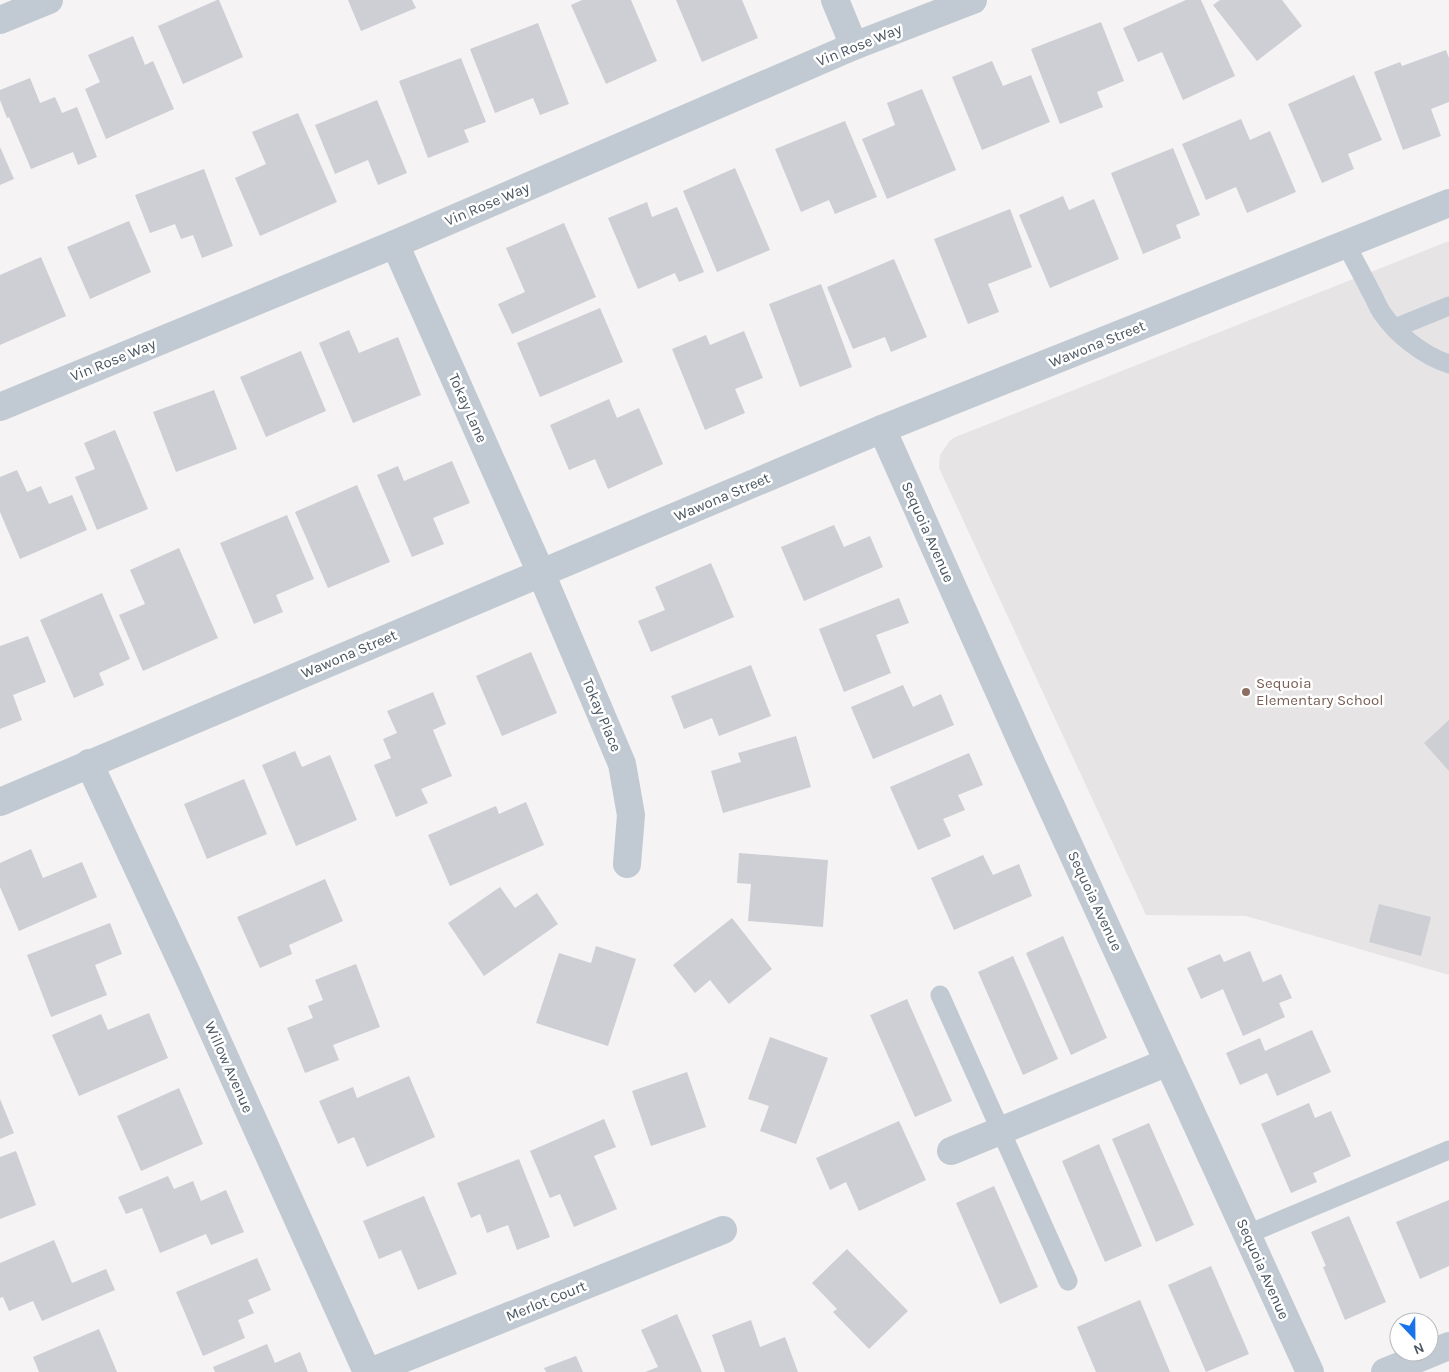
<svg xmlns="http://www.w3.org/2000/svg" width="1449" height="1372" font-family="Karla,sans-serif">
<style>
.education{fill:#e6e4e5}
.building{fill:#cdcfd5}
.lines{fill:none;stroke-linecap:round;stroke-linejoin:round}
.service{stroke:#c1cad2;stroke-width:19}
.minor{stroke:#c1cad2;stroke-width:28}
.tertiary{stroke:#c1cad2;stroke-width:28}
.education-dot{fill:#8d6e63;stroke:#fff;stroke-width:2}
.labels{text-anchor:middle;stroke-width:5;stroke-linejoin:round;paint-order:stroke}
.street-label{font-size:15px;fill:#4a5661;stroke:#fff}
.education-label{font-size:15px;fill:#785e54;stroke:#fff;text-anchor:start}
</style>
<rect width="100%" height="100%" fill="#f5f3f3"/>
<!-- education -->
<polygon class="education" points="1449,241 1449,975 1246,916 1146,915 939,468 940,455 949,442 953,438"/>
<!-- building -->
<g class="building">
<polygon points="217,0 219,0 243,57 183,84 158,26"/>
<polygon points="348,0 412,0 416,8 361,31"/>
<polygon points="582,0 631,0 657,61 606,84 571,5"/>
<polygon points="676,0 742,0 758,38 702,62"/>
<polygon points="1186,0 1201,0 1235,76 1183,100 1162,52 1138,62 1123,28"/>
<polygon points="1220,0 1282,0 1302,26 1257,61 1213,5"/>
<polygon points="1101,22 1124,81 1097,92 1103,107 1060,124 1031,49"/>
<polygon points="538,23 569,104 540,115 533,98 495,113 470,49"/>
<polygon points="133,36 145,65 153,61 174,109 106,139 85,89 100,82 88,55"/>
<polygon points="1446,50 1449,58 1449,102 1431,109 1441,136 1403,150 1374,72 1400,62 1402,66"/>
<polygon points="461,58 486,122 464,130 469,142 428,158 399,81"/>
<polygon points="992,61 1003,86 1031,75 1050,122 982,150 952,77"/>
<polygon points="1354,75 1382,140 1348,154 1354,169 1322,183 1288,104"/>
<polygon points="30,78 40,103 55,97 62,113 77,107 97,157 78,165 73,152 31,169 9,117 7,118 0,100 0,90"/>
<polygon points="922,89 956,170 887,199 862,139 895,125 887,103"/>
<polygon points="377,100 407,173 378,185 368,160 335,174 315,125"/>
<polygon points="298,113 337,202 260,236 235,178 266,164 252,132"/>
<polygon points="1241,119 1250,140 1270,131 1296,192 1247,213 1236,187 1206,200 1182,144"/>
<polygon points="845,121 877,197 835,214 829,200 801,212 775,149"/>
<polygon points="0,147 14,179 0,185"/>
<polygon points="1173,148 1200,215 1176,225 1181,238 1143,254 1111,173"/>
<polygon points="735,168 770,250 717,272 683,191"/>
<polygon points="204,169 233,246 202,258 193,235 181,239 175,224 150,233 135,195"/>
<polygon points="1063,196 1069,210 1094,199 1119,259 1050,288 1019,215"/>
<polygon points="647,202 652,217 677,207 704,272 679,282 675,273 638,289 608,218"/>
<polygon points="1010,209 1032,267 988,284 999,312 968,324 934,239"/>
<polygon points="129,221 151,272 90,299 67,247"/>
<polygon points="564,223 596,297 512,334 498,304 525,292 506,248"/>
<polygon points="41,257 66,316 0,345 0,275"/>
<polygon points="894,259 927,337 891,352 885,337 853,349 827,287"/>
<polygon points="821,284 852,367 800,387 769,304"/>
<polygon points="600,308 623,362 540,397 517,343"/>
<polygon points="349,330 359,353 398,337 421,395 353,423 319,343"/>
<polygon points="744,331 763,378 735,389 745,413 705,430 672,349 706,335 710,345"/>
<polygon points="301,351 326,411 266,437 240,377"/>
<polygon points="214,390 237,449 176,472 153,412"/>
<polygon points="609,399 617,418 639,408 663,464 608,489 595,459 569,470 550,425"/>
<polygon points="115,430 148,509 97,530 75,477 95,469 84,443"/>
<polygon points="452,461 470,503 433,518 444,544 412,557 377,475 398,466 404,481"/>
<polygon points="17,470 27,492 41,486 49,504 72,495 87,530 20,559 0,512 0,477"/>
<polygon points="357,485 390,562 328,588 295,512"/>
<polygon points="287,515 314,579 276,595 283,612 254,624 220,543"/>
<polygon points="834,525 844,547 870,536 883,567 804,601 781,547"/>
<polygon points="179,548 218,638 143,671 119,615 145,604 130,570"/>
<polygon points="711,563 734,617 651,652 638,621 665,610 655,587"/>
<polygon points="102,593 130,659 99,673 104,685 74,698 40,620"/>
<polygon points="899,598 909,623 876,635 891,673 844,692 819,629"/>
<polygon points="28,636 46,682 13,695 22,720 0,729 0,646"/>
<polygon points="531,652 557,713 502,736 476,676"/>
<polygon points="751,665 771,716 719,736 712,718 684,729 671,696"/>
<polygon points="903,685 913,707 941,694 954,725 873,759 851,707"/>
<polygon points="433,692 446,724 433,730 452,776 421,789 428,803 396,817 374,765 391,758 383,739 397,733 387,711"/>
<polygon points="1449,720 1449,771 1424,743"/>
<polygon points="796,736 811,787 723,813 711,771 741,762 738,753"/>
<polygon points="295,751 302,767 330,755 357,820 296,846 262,765"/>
<polygon points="969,753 983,785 958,795 965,810 943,819 951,836 918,850 890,787"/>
<polygon points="244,779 267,834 207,859 184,804"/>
<polygon points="526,802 544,845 450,886 428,835 496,806 499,814"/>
<polygon points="31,849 43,878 82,862 97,897 19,931 0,887 0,863"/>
<polygon points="739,853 828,860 823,927 748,921 751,884 737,883"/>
<polygon points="983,855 993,875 1019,864 1032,896 954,930 931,878"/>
<polygon points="325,879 343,921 289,945 292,954 260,968 237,917"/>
<polygon points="500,887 515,908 537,893 558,924 484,976 448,923"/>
<polygon points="1379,904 1431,917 1421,956 1369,942"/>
<polygon points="732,918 772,969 729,1004 710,980 695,993 673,965"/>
<polygon points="110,923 122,954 95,965 107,995 51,1017 27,955"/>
<polygon points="1063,936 1107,1038 1071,1055 1026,953"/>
<polygon points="596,946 636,959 608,1046 536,1023 559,953 591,963"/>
<polygon points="1250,951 1263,982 1281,974 1292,998 1279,1003 1285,1017 1243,1036 1223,989 1201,999 1187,968 1220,954 1224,962"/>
<polygon points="1013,956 1058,1059 1023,1075 978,972"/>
<polygon points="356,964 380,1027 333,1045 339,1060 305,1073 287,1028 313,1018 308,1006 323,1000 315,980"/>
<polygon points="907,999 952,1101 915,1117 870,1015"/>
<polygon points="149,1013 168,1058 79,1096 52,1035 101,1014 108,1030"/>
<polygon points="1312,1030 1331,1072 1277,1096 1267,1073 1240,1085 1226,1053 1260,1038 1265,1051"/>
<polygon points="770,1037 828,1058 796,1144 760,1131 769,1106 748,1099"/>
<polygon points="687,1072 706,1127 651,1146 632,1091"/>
<polygon points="409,1076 435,1137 367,1167 354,1137 338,1144 319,1101 353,1087 357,1098"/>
<polygon points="179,1088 203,1144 141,1171 117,1116"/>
<polygon points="0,1099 14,1133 0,1139"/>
<polygon points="1309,1103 1315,1118 1331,1111 1351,1156 1313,1173 1317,1182 1291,1193 1261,1124"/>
<polygon points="604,1119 616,1147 594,1156 617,1209 574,1227 560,1194 550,1198 530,1151"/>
<polygon points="899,1121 926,1180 859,1211 846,1182 830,1190 816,1158"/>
<polygon points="1149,1123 1194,1225 1156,1242 1112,1139"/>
<polygon points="1099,1144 1142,1246 1105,1262 1062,1161"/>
<polygon points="16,1151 36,1205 0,1219 0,1157"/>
<polygon points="519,1159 550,1237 517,1250 508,1225 487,1233 480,1214 471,1218 457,1183"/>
<polygon points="168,1176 174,1189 193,1181 201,1201 226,1190 244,1232 211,1245 206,1234 160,1253 142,1208 126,1214 118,1197"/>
<polygon points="994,1186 1038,1287 1000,1304 956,1203"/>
<polygon points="424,1196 457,1274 418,1290 401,1250 379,1259 363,1221"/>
<polygon points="1449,1200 1449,1266 1420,1279 1396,1222"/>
<polygon points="1349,1216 1386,1302 1345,1320 1323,1267 1326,1266 1311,1232"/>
<polygon points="54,1240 72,1283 106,1269 115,1290 42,1321 33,1301 9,1311 3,1297 0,1298 0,1263"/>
<polygon points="847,1249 908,1311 869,1349 833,1312 837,1309 812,1283"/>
<polygon points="257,1258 271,1290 248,1300 254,1313 238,1320 245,1338 203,1356 176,1292"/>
<polygon points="1211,1266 1249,1354 1206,1372 1168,1285"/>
<polygon points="1140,1300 1170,1372 1096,1372 1077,1327"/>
<polygon points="677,1314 702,1372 645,1372 658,1367 641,1330"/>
<polygon points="751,1320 760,1347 785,1337 798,1372 725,1372 712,1335"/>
<polygon points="99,1329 117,1372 39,1372 33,1357"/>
<polygon points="267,1344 275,1363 300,1352 308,1372 215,1372 213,1367"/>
<polygon points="576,1356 583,1372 546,1372 544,1368"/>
</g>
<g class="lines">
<!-- service -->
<g class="service">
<path d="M 1346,244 C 1354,260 1363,276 1371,292 C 1375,299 1378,307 1382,313 C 1397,335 1424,356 1449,364"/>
<polyline points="1395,328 1449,306"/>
<polyline points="940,995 1068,1281"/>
<polyline points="1248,1234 1449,1150"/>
</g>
<!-- minor -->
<g class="minor">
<polyline points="835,0 854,46"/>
<polyline points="0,20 49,0"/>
<polyline points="395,244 541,573 622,764 631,815 627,864"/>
<polyline points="0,407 395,244 854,46 973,0"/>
<polyline points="882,429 1023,745 1310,1372"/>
<polyline points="89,763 188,976 367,1372"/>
<polyline points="951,1151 1168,1062"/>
<polyline points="370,1372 723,1230"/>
<polyline points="1385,1372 1449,1346"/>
</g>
<!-- tertiary -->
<polyline class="tertiary" points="0,802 882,429 1449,203"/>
</g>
<!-- markers -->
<circle class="education-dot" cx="1246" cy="692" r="5"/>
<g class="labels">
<!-- street labels -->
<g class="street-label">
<text transform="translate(859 45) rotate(-22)" y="5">Vin Rose Way</text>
<text transform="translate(487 204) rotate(-23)" y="5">Vin Rose Way</text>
<text transform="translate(1097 344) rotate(-22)" y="5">Wawona Street</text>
<text transform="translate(113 360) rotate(-22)" y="5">Vin Rose Way</text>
<text transform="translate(468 408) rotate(66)" y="5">Tokay Lane</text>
<text transform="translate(722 497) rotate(-23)" y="5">Wawona Street</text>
<text transform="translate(928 532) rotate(66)" y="5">Sequoia Avenue</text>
<text transform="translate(349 654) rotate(-23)" y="5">Wawona Street</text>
<text transform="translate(602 715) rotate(67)" y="5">Tokay Place</text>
<text transform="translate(1095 901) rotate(65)" y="5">Sequoia Avenue</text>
<text transform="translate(229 1067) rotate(66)" y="5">Willow Avenue</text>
<text transform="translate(1263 1269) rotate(66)" y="5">Sequoia Avenue</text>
<text transform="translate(546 1301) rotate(-22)" y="5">Merlot Court</text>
</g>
<!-- education labels -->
<g class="education-label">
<text x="1256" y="688">Sequoia<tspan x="1256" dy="17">Elementary School</tspan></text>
</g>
</g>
<!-- north arrow -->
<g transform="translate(1414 1337) rotate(158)"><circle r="24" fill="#ffffff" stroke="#b7bbc0"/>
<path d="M0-4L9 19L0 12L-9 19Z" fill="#1a73e8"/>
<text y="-8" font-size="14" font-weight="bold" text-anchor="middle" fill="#4a5661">N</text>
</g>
</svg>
